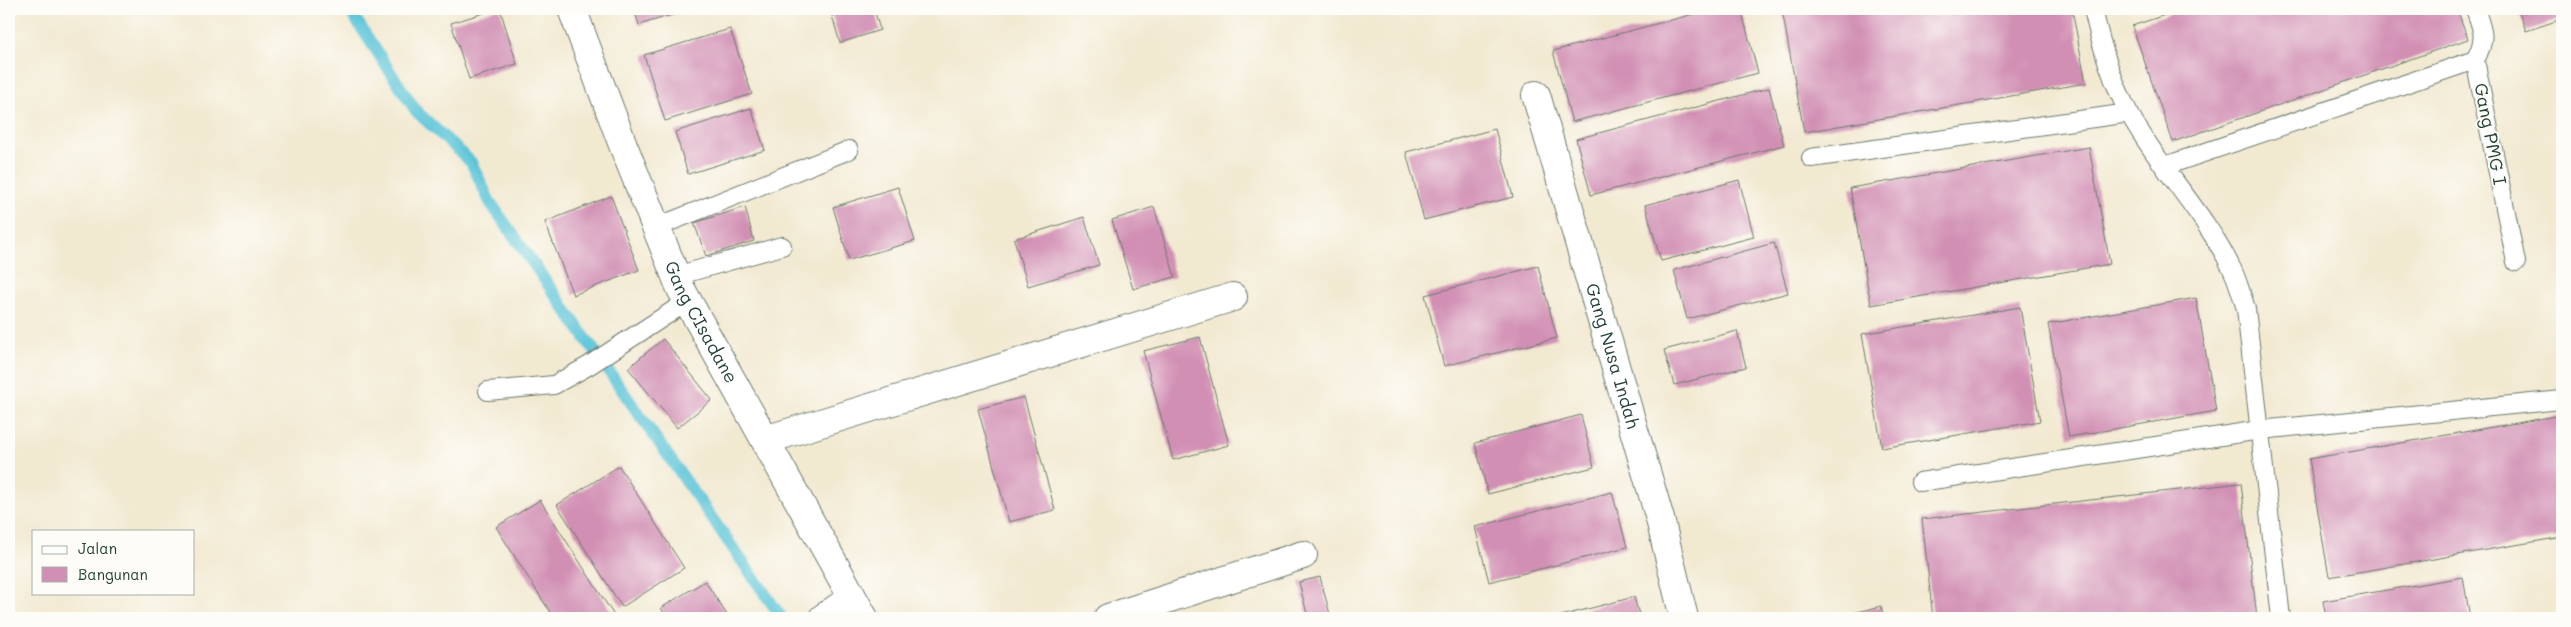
<svg xmlns="http://www.w3.org/2000/svg" width="2571" height="627" font-family="Mali,sans-serif">
<style>
.lines{fill:none;stroke-linecap:round;stroke-linejoin:round}
.stream{stroke:#5cc5d8;stroke-width:12}
.building{fill:#d18fb4}
.lane-casing{stroke:#69796b;stroke-width:20}
.street-casing{stroke:#69796b;stroke-width:30}
.lane{stroke:#fff;stroke-width:18}
.street{stroke:#fff;stroke-width:28}
.labels{text-anchor:middle;stroke-width:4;stroke-linejoin:round;paint-order:stroke}
.street-label{font-size:18px;fill:#1f3d34;stroke:#fdfcf7}
</style>
<rect width="100%" height="100%" fill="#fdfcf7"/>
<filter id="ink" filterUnits="userSpaceOnUse"><feTurbulence type="fractalNoise" baseFrequency=".02" numOctaves="2"/><feDisplacementMap in="SourceGraphic" scale="10" xChannelSelector="R" yChannelSelector="G"/><feConvolveMatrix kernelMatrix="1 2 1 2 8 2 1 2 1" color-interpolation-filters="sRGB"/></filter>
<filter id="wash" filterUnits="userSpaceOnUse"><feTurbulence type="fractalNoise" baseFrequency=".0096" numOctaves="4" result="noise"/><feDisplacementMap in="SourceGraphic" scale="20" xChannelSelector="R" yChannelSelector="G"/><feGaussianBlur stdDeviation="1.12" result="paint"/><feColorMatrix in="noise" values="0 0 0 0 0 0 0 0 0 0 0 0 0 0 0 0 0 1.4 0 .05"/><feComposite in="paint" operator="in"/></filter>
<g filter="url(#wash)">
<rect width="100%" height="100%" fill="#f2e9d1"/>
<g class="lines">
<!-- stream -->
<polyline class="stream" points="349,9 416,111 471,162 490,202 782,618"/>
</g>
<g id="blocks">
<!-- building -->
<g class="building">
<polygon points="497,9 500,9 517,64 469,79 451,23"/>
<polygon points="634,9 691,9 639,25"/>
<polygon points="830,9 874,9 880,30 840,43"/>
<polygon points="1713,9 1741,9 1758,73 1572,122 1553,51"/>
<polygon points="1791,9 2072,9 2086,83 1804,132 1782,10"/>
<polygon points="2183,9 2457,9 2468,39 2173,142 2132,26"/>
<polygon points="2518,9 2562,9 2562,19 2526,31"/>
<polygon points="730,29 752,94 665,121 644,55"/>
<polygon points="1769,88 1784,145 1591,195 1576,139"/>
<polygon points="751,108 765,150 688,174 675,132"/>
<polygon points="1495,129 1513,197 1424,220 1406,152"/>
<polygon points="2089,147 2110,264 1871,305 1850,188"/>
<polygon points="1739,180 1754,237 1661,261 1645,205"/>
<polygon points="898,187 915,241 849,260 833,207"/>
<polygon points="611,196 639,270 573,295 545,222"/>
<polygon points="745,207 754,241 706,256 694,223"/>
<polygon points="1154,207 1175,277 1133,289 1112,220"/>
<polygon points="1084,217 1099,265 1028,286 1014,239"/>
<polygon points="1774,243 1788,293 1687,319 1674,270"/>
<polygon points="1538,266 1557,338 1444,366 1425,295"/>
<polygon points="2196,298 2216,411 2069,437 2048,324"/>
<polygon points="2020,307 2040,421 1882,448 1862,334"/>
<polygon points="1737,331 1746,367 1674,385 1664,350"/>
<polygon points="1200,337 1229,445 1173,460 1143,351"/>
<polygon points="663,339 712,400 677,428 628,368"/>
<polygon points="1024,397 1055,510 1009,522 978,409"/>
<polygon points="1581,415 1594,467 1488,494 1475,443"/>
<polygon points="2562,415 2562,537 2329,577 2309,459"/>
<polygon points="619,466 684,568 622,607 557,505"/>
<polygon points="2241,483 2257,618 1933,618 1922,519"/>
<polygon points="1612,492 1627,547 1489,582 1475,527"/>
<polygon points="540,500 615,617 554,618 496,527"/>
<polygon points="1320,577 1331,618 1308,618 1299,582"/>
<polygon points="2463,577 2470,618 2326,618 2323,601"/>
<polygon points="705,581 729,618 667,618 661,608"/>
<polygon points="1634,597 1640,618 1553,618"/>
<polygon points="1881,606 1884,618 1833,618"/>
<polygon points="1291,613 1293,618 1274,618"/>
</g>
</g>
</g>
<g filter="url(#ink)">
<use href="#blocks" fill-opacity="0" stroke="#69796b" stroke-width="1"/>
<g class="lines">
<!-- lane casing -->
<g class="lane-casing">
<g id="lane">
<path d="M 2093,9 C 2101,45 2111,80 2129,113 C 2159,168 2205,213 2232,269 C 2238,281 2242,296 2246,309 L 2281,618"/>
<path d="M 2475,9 C 2483,31 2487,38 2475,60 L 2516,262"/>
<polyline points="1811,158 2129,113"/>
<polyline points="2165,166 2475,60"/>
<polyline points="657,227 849,150"/>
<polyline points="676,276 782,246"/>
<polyline points="488,391 554,385 588,366 688,301"/>
<polyline points="1920,482 2260,430 2562,400"/>
</g>
</g>
<!-- street casing -->
<g class="street-casing">
<g id="street">
<path id="s1" d="M 572,9 L 623,145 L 681,289 L 864,618"/>
<path id="s2" d="M 1536,95 L 1660,519 L 1684,618"/>
<polyline points="765,440 1233,297"/>
<polyline points="823,618 852,598"/>
<polyline points="1108,618 1303,555"/>
</g>
</g>
<!-- lane -->
<use href="#lane" class="lane"/>
<!-- street -->
<use href="#street" class="street"/>
</g>
</g>
<g class="labels">
<!-- street labels -->
<g class="street-label">
<text transform="translate(2490 134) rotate(79)" y="6">Gang PMG I</text>
<text dy="6" stroke="none"><textPath href="#s1" startOffset="339">Gang CIsadane</textPath></text>
<text dy="6" stroke="none"><textPath href="#s2" startOffset="272">Gang Nusa Indah</textPath></text>
</g>
</g>
<!-- margin -->
<rect width="2571" height="627" fill="none" stroke="#fdfcf7" stroke-width="30"/>
<!-- legend -->
<rect x="32" y="530" width="162" height="65" fill="#fdfcf7" stroke="#a4b0a9"/>
<rect x="42" y="546" width="25" height="8" fill="#ffffff" stroke="#a4b0a9"/>
<text x="78" y="554" font-size="15" fill="#1f3d34">Jalan</text>
<rect x="42" y="567" width="25" height="15" fill="#d18fb4" stroke="#a4b0a9"/>
<text x="78" y="580" font-size="15" fill="#1f3d34">Bangunan</text>
</svg>
